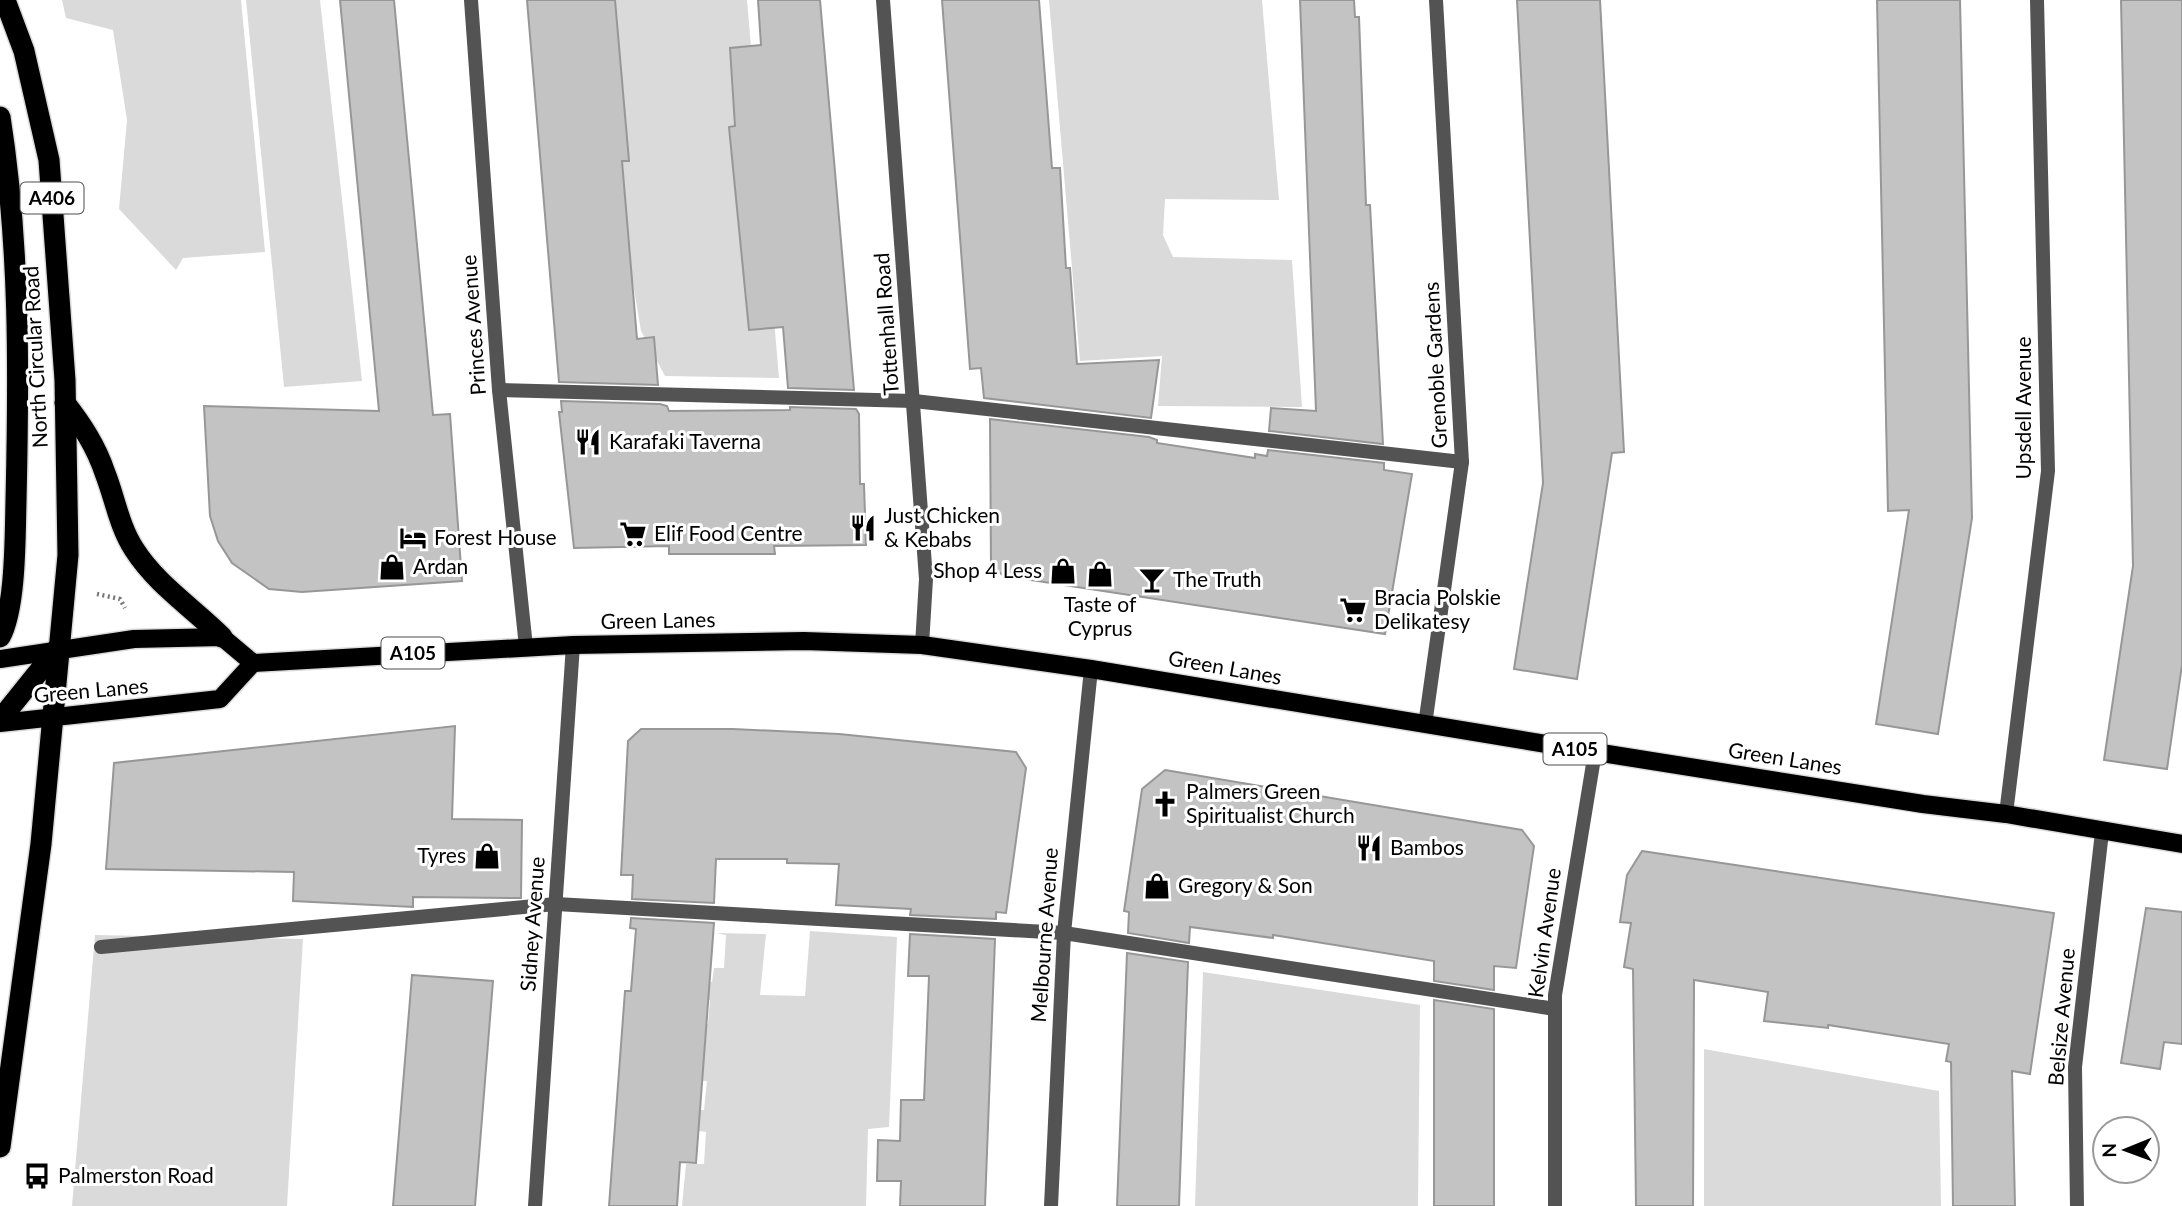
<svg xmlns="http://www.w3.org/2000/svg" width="2182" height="1206" font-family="Lato,sans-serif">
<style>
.green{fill:#dadada}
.building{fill:#c3c3c3;stroke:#979797;stroke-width:2}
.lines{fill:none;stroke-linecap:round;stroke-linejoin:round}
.primary-casing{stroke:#dbdbdb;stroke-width:21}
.highway-casing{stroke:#dbdbdb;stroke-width:24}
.path{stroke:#757575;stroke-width:4.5;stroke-dasharray:2 3.5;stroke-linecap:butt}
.lane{stroke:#535353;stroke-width:14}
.street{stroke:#535353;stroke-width:14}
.primary{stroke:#000;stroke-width:18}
.highway{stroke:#000;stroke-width:21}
.labels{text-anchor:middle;stroke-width:6;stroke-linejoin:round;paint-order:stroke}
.shield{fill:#fff;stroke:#4c4c4c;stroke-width:2}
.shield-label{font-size:19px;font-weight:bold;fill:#000}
.street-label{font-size:21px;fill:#000;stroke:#fff}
.poi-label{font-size:21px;fill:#000;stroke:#fff;text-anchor:start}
</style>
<rect width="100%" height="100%" fill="#fff"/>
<!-- green -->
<g class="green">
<polygon points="62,0 241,0 265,252 183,258 176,270 119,209 127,120 113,30 66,18"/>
<polygon points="246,0 320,0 362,381 284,387"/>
<polygon points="596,0 747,0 779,378 665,376 641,331 606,122"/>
<polygon points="1049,0 1262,0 1279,200 1165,199 1163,235 1173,257 1292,260 1302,407 1158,406 1162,356 1080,361"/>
<polygon points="810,931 897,937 889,1127 868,1129 866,1206 682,1206 686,1164 704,1164 706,1132 685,1129 685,1109 704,1110 707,1081 686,1080 691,1023 708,1024 710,1000 692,999 694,981 712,982 714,968 724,968 726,935 716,933 766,934 760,995 805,996"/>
<polygon points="95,935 303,939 287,1206 72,1206"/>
<polygon points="1203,972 1420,1005 1418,1206 1195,1206"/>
<polygon points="1704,1049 1939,1091 1941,1206 1704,1206"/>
</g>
<!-- building -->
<g class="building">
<polygon points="340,0 394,0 433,415 450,414 462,581 302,592 269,589 232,563 218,541 210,516 204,406 379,411"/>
<polygon points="527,0 615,0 629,161 622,161 637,339 654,337 658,385 559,382"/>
<polygon points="758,0 820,0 854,390 788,388 783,327 749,330 729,127 735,126 730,48 761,45"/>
<polygon points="942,0 1039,0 1052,168 1060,168 1066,268 1070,268 1077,364 1159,360 1151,418 984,398 981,368 970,369"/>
<polygon points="1300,0 1354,0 1355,17 1359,17 1366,205 1370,205 1383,444 1269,431 1271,408 1316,411"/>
<polygon points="1517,0 1600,0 1624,452 1612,453 1577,679 1514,669 1543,483"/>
<polygon points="1877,0 1960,0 1972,518 1938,734 1876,724 1909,510 1888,511"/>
<polygon points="2121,0 2182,0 2182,665 2167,769 2104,760 2133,566"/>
<polygon points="561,401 660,404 667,406 669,411 790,410 790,407 856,409 859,414 860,484 864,484 866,545 774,546 775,554 669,554 669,546 574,548 559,412 562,412"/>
<polygon points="990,419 1149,437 1157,440 1157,443 1255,458 1255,454 1267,456 1268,450 1384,463 1384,470 1412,474 1385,634 1004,576 991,566"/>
<polygon points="455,726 452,819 522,820 521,898 413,897 413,907 293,901 294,872 106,869 114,763"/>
<polygon points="641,729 733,729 839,734 1016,752 1026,768 1006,913 996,912 996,919 910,915 911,909 836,905 839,864 787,863 787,859 716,859 714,903 632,899 633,875 621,875 628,741"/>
<polygon points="1165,770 1522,830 1534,846 1516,968 1494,966 1494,990 1434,981 1434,961 1273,935 1273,938 1190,927 1189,943 1128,933 1129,912 1124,911 1142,789"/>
<polygon points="1642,851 2054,913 2030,1074 2012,1071 2015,1206 1953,1206 1951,1062 1946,1061 1949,1044 1828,1025 1828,1028 1764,1021 1768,992 1694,980 1693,1206 1636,1206 1633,969 1624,967 1631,923 1620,922 1627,875"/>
<polygon points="2146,908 2182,912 2182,1044 2164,1042 2160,1069 2121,1063"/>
<polygon points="631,918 714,923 696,1163 680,1162 677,1206 609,1206 625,991 631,991 636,929 630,928"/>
<polygon points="910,934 995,939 985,1206 900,1206 901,1181 877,1181 878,1140 900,1141 901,1100 924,1100 929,976 908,976"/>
<polygon points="1127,953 1188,962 1179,1206 1117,1206"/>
<polygon points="412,975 493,981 475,1206 393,1206"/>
<polygon points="1434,1000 1494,1009 1494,1206 1434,1206"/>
</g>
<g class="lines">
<!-- primary casing -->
<g class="primary-casing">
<g id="primary">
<polyline points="0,659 134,639 222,637 253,663 573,645 804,641 922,645 1091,669 1595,752 1923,804 2006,814 2182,844"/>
<polyline points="0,723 220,699 253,663"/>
</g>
</g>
<!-- highway casing -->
<g class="highway-casing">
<g id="highway">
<path d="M 0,117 C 20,244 19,372 16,501 C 15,536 16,608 0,637"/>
<path d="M 65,403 C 82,425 96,446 105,473 C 115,498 119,526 134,549 C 156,584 193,608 222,637"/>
<polyline points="0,720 57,649"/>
<polyline points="0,1147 41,844 68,555 65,380 49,160 24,51 5,0"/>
</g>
</g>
<!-- path -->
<polyline class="path" points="97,594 120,599 125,608"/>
<!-- lane -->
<g class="lane">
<polyline points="499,390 914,401 1462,462"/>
<polyline points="101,947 556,904 1064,933 1555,1009"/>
</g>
<!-- street -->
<g class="street">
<polyline points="471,0 499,390 526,647"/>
<polyline points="883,0 926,579 922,645"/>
<polyline points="1425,725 1462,462 1436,0"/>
<polyline points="2006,814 2048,471 2037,0"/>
<polyline points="535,1206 573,645"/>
<polyline points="1051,1206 1064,933 1091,669"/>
<polyline points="1555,1206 1555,995 1595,752"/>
<polyline points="2077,1206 2075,1067 2102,832"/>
</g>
<!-- primary -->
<use href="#primary" class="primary"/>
<!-- highway -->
<use href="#highway" class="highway"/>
</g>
<!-- icons -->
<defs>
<g id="restaurant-bare" transform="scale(2.1)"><path d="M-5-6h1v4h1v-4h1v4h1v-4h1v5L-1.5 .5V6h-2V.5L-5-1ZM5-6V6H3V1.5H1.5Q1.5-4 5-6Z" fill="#000" stroke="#fff" stroke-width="2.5" paint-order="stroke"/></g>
<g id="supermarket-bare" transform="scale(2.1)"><path d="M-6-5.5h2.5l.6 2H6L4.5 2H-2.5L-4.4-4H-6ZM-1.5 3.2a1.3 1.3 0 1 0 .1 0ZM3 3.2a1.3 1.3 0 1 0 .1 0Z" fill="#000" stroke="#fff" stroke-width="2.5" paint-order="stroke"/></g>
<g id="hotel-bare" transform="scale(2.1)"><path d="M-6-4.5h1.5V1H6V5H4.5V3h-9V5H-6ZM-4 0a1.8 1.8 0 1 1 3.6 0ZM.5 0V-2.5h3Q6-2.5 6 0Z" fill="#000" stroke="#fff" stroke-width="2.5" paint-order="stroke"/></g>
<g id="shop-bare" transform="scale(2.1)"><path d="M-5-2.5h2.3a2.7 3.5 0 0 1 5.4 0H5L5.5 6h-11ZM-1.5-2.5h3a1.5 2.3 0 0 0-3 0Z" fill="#000" stroke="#fff" stroke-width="2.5" paint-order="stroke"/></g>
<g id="bar-bare" transform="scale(2.1)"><path d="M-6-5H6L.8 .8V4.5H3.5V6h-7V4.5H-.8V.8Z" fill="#000" stroke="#fff" stroke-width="2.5" paint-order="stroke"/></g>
<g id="church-bare" transform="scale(2.1)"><path d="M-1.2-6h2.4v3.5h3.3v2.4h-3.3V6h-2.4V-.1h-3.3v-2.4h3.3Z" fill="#000" stroke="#fff" stroke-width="2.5" paint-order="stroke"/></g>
<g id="bus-bare" transform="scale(2.1)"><path d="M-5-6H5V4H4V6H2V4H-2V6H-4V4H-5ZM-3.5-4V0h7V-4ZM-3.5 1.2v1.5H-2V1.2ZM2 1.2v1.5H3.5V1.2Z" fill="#000" stroke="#fff" stroke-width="2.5" paint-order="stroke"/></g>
</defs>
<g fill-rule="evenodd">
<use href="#restaurant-bare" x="588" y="442"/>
<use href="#restaurant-bare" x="863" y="528"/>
<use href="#supermarket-bare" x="633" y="534"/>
<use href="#hotel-bare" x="413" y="538"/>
<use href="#shop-bare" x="392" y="567"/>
<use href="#shop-bare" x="1063" y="571"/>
<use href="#shop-bare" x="1100" y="574"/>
<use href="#bar-bare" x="1152" y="580"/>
<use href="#supermarket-bare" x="1353" y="610"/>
<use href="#church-bare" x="1165" y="804"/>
<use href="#restaurant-bare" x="1369" y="848"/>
<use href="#shop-bare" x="487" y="856"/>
<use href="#shop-bare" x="1157" y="886"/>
<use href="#bus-bare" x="37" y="1176"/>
</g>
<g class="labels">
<!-- shield labels -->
<g class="shield">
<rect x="20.5" y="182.5" width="63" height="31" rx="5"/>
<rect x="381.5" y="637.5" width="63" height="31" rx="5"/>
<rect x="1543.5" y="733.5" width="63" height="31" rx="5"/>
</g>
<g class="shield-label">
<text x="52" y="205">A406</text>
<text x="413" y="660">A105</text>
<text x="1575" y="756">A105</text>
</g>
<!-- street labels -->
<g class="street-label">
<text transform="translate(887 324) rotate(-94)" y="7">Tottenhall Road</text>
<text transform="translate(474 325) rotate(-94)" y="7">Princes Avenue</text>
<text transform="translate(36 357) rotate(-93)" y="7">North Circular Road</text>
<text transform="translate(1436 365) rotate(-93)" y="7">Grenoble Gardens</text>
<text transform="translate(2024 408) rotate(-90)" y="7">Upsdell Avenue</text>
<text transform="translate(658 621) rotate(-1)" y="7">Green Lanes</text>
<text transform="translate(1225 668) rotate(10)" y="7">Green Lanes</text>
<text transform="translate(91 691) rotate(-5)" y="7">Green Lanes</text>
<text transform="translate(1785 759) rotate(9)" y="7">Green Lanes</text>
<text transform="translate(533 924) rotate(-86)" y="7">Sidney Avenue</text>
<text transform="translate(1545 933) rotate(-82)" y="7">Kelvin Avenue</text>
<text transform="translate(1045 935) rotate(-86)" y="7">Melbourne Avenue</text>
<text transform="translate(2062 1017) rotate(-85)" y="7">Belsize Avenue</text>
</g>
<!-- poi labels -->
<g class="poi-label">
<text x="609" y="449">Karafaki Taverna</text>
<text x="884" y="523">Just Chicken<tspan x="884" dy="24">&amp; Kebabs</tspan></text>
<text x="654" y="541">Elif Food Centre</text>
<text x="434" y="545">Forest House</text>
<text x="413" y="574">Ardan</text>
<text x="1042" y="578" text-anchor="end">Shop 4 Less</text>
<text x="1173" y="587">The Truth</text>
<text x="1374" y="605">Bracia Polskie<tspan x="1374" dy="24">Delikatesy</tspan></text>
<text x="1100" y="612" text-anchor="middle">Taste of<tspan x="1100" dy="24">Cyprus</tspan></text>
<text x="1186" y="799">Palmers Green<tspan x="1186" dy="24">Spiritualist Church</tspan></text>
<text x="1390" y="855">Bambos</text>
<text x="466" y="863" text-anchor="end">Tyres</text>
<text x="1178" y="893">Gregory &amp; Son</text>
<text x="58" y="1183">Palmerston Road</text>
</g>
</g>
<!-- north arrow -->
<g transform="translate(2126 1150) rotate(269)"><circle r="33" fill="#ffffff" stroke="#999999" stroke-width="2"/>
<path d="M0-5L12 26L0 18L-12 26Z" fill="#000000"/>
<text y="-10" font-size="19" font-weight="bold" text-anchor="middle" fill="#000000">N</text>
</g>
</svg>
